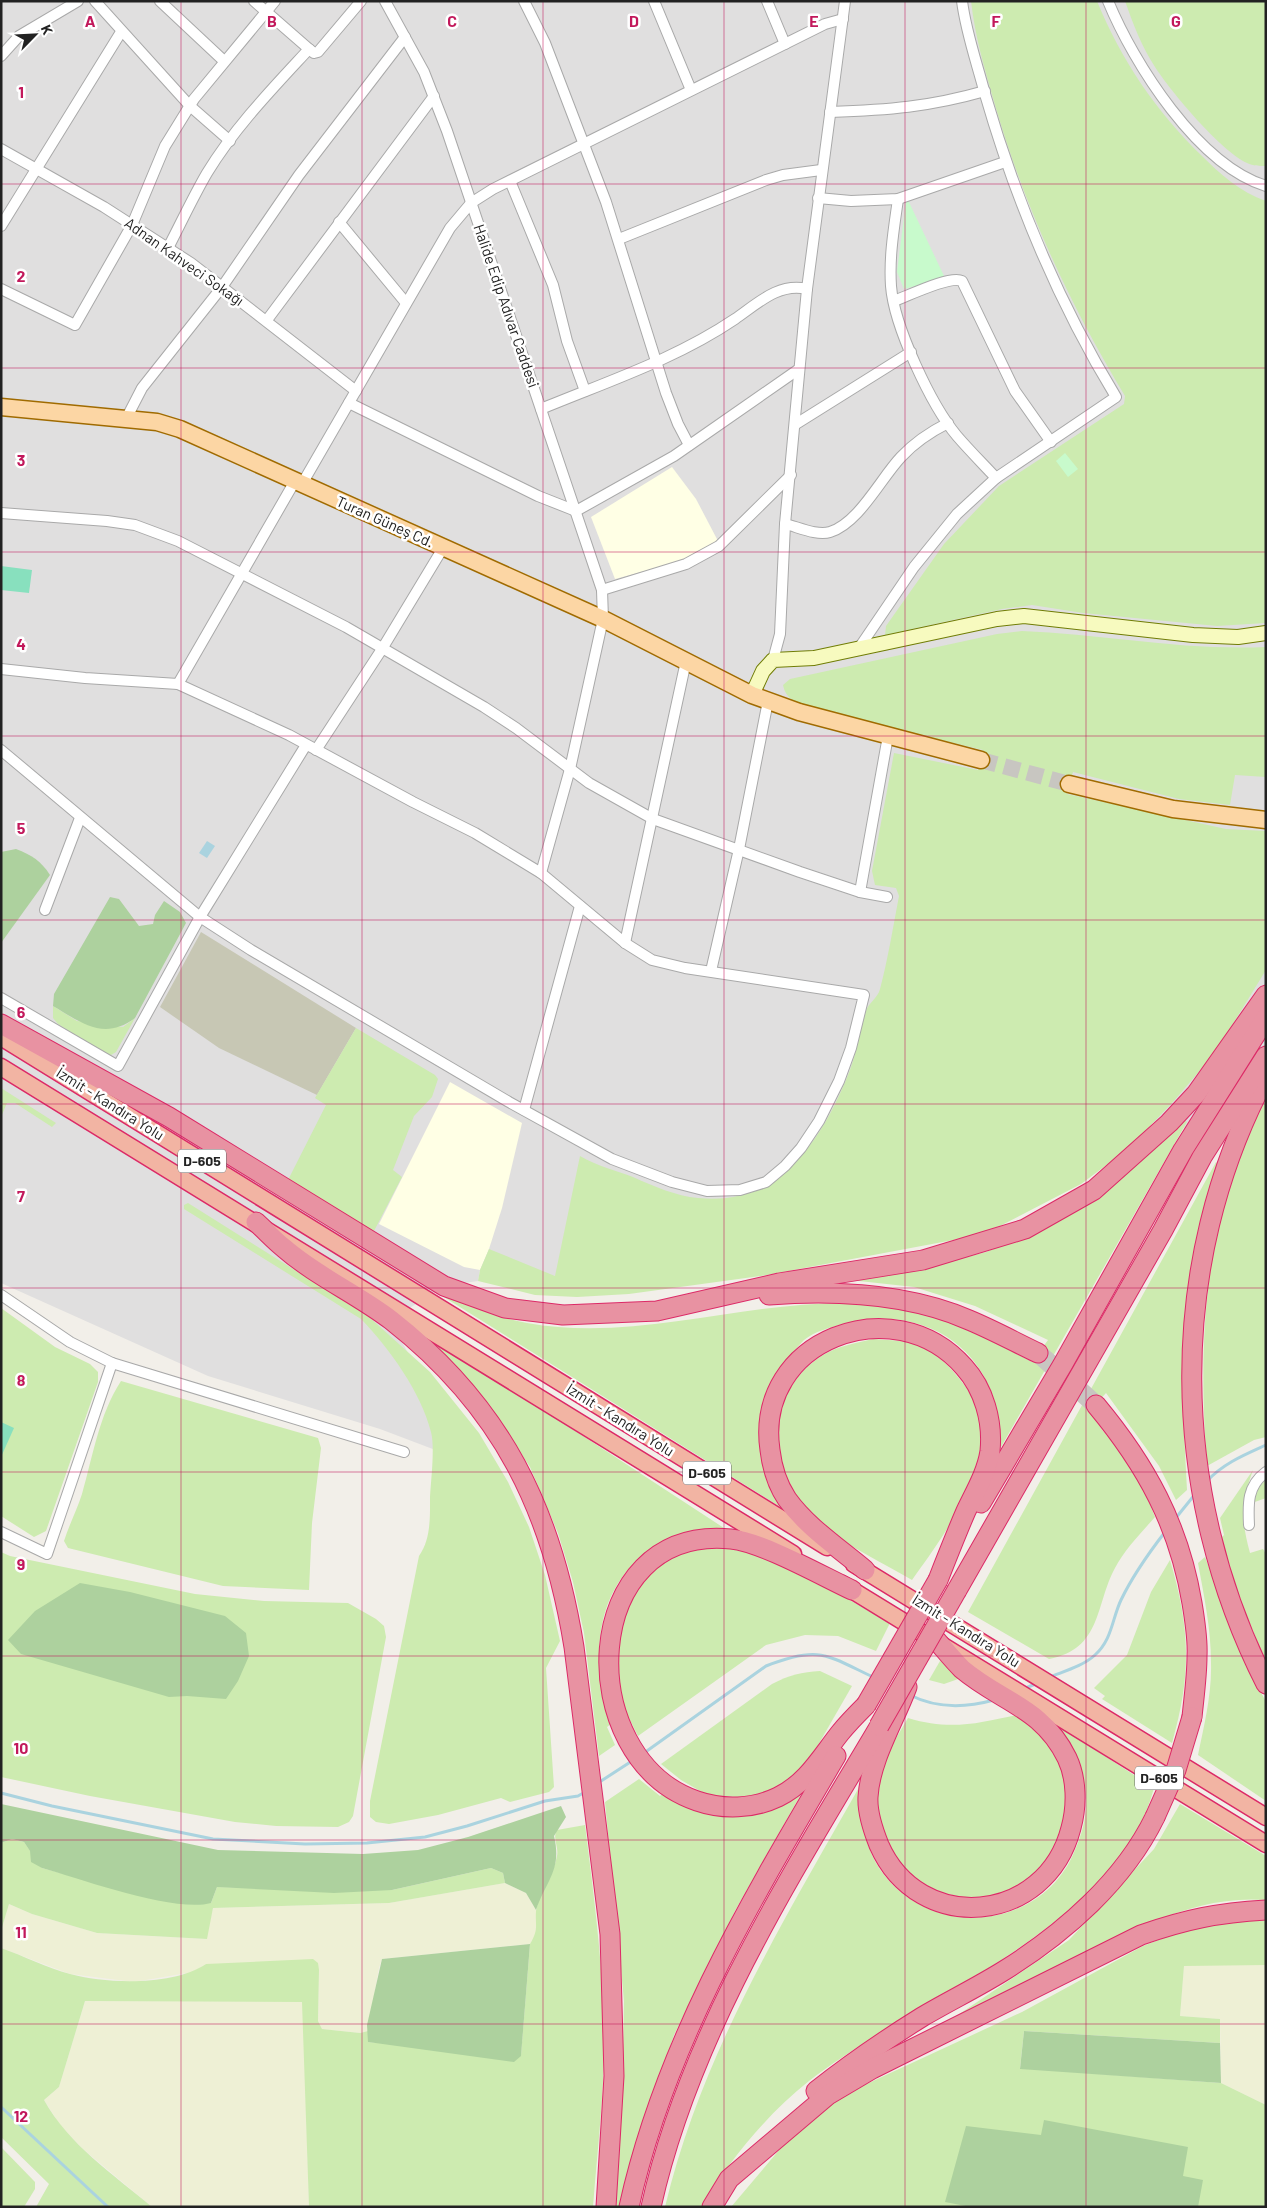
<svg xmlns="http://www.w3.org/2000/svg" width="1267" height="2208" font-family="Barlow,sans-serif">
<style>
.residential{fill:#e0dfdf}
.education{fill:#ffffe5}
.construction{fill:#c7c7b4}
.farmland{fill:#eef0d5}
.grass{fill:#cdebb0}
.forest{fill:#add19e}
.park{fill:#c8facc}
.pitch{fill:#88e0be}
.water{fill:#aad3df}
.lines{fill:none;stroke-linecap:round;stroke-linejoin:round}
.stream{stroke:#aad3df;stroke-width:3}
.primary-tunnel{stroke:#c8c6c1;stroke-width:16;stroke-dasharray:16 8;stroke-linecap:butt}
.motorway-tunnel{stroke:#c8c6c1;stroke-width:19;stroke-dasharray:19 9;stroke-linecap:butt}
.minor-casing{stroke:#a9a9a9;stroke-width:12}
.secondary-casing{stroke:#707d05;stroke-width:16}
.primary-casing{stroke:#a06b00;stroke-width:19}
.trunk-casing{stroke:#dc2a67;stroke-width:19}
.motorway-casing{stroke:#dc2a67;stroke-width:21}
.minor{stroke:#fff;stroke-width:10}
.secondary{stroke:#f7fabf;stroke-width:14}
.primary{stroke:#fcd6a4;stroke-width:16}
.trunk{stroke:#f2b4a3;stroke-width:16}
.motorway{stroke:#e892a2;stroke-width:19}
.motorway-bridge-casing{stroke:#dc2a67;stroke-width:21;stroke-linecap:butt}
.motorway-bridge{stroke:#e892a2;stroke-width:19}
.grid{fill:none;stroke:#c2185b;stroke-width:1;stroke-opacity:0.55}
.labels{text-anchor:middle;stroke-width:5;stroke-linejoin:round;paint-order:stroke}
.shield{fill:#fff;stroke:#646464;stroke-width:1}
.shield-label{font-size:14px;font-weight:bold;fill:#222}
.street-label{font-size:15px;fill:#222;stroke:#fff}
.grid-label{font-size:16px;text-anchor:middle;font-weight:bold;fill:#c2185b;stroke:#fff;stroke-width:5;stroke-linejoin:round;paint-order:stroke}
</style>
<rect width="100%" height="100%" fill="#f2efe9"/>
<!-- residential -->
<polygon class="residential" points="1,1 1266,1 1266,1145 1113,1114 555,1276 480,1270 478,1281 444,1286 391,1320 435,1406 438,1451 380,1429 208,1376 1,1283"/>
<!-- education -->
<g class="education">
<polygon points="672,467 696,499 718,541 678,562 615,579 591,517"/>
<polygon points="450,1082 522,1123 502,1208 489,1249 480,1270 464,1267 379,1224"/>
</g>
<!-- construction -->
<polygon class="construction" points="201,932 356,1028 317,1095 219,1048 160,1007"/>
<!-- farmland -->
<g class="farmland">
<polygon points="505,1883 526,1893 536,1910 537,1933 530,1944 382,1959 379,1968 368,2031 360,2033 322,2029 318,2021 319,1970 206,1964 193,1972 134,1982 70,1974 1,1948 1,1931 9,1904 32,1914 97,1933 206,1939 213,1908 389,1903"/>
<polygon points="1184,1965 1266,1965 1266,2105 1221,2083 1220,2019 1180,2016"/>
<polygon points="85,2001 303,2001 309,2207 152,2207 83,2149 60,2125 44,2100 59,2087"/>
</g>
<!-- grass -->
<g class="grass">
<path d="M 971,1 L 1097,1 C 1121,60 1156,111 1201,155 C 1220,174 1240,192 1266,201 L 1266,623 L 1217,626 L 1083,613 L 1032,605 L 1002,609 L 885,635 L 886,626 L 944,544 L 999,486 L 1124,404 L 1125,396 C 1070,305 1025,208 995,105 C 985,70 975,37 971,1 Z"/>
<path d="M 1125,1 L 1265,1 L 1266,166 C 1260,166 1253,166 1247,163 C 1221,151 1171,92 1155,67 C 1142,47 1133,24 1125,1 Z"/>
<path d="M 1022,631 C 1103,634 1184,651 1266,647 L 1266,777 L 1235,775 L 1230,805 L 1179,799 L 1073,772 L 1067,794 L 1226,829 L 1266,831 L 1266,970 L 1215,1053 L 1172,1103 L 1128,1149 L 1081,1184 L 1000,1226 L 964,1238 L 767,1275 L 629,1294 L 577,1297 L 535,1295 L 478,1281 L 480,1270 L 489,1249 L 555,1276 L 580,1156 C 597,1166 615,1170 633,1177 C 653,1186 676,1196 698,1198 C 780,1207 824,1137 850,1070 C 857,1050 860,1031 866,1011 C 868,1003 878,998 880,989 C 888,959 893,927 899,896 L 896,888 L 875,885 L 872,871 L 894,753 L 978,770 L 983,750 L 813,709 C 800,704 786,701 783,685 L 790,679 L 997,634 Z"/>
<polygon points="53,1006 77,1021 123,1027 135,1018 116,1052 111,1055 102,1052 58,1024 53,1018"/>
<polygon points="356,1028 435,1075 438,1079 432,1097 414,1116 393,1170 402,1177 373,1233 288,1180 326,1105 315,1098"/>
<polygon points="1,1088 56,1123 52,1127 15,1103 7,1103 1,1117"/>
<path d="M 1266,1098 L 1266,1437 L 1254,1440 L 1207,1466 C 1199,1363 1202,1258 1237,1160 C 1244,1139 1256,1119 1266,1098 Z"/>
<path d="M 1184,1119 L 1187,1122 L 997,1454 C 998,1433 999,1411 991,1391 C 966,1329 903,1308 843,1324 C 829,1328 815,1331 804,1340 C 796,1348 789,1357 782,1366 C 768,1384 760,1406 760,1429 C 760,1444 761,1464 767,1478 C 774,1490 783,1501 790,1513 L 415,1279 C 450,1297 487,1316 527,1323 C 643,1344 758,1295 874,1304 C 906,1306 947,1318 976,1331 C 995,1340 1014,1353 1032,1362 L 1048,1340 L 975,1306 L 914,1287 L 850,1280 L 940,1264 L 986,1252 L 1025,1236 Z"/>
<path d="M 1216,1162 L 1218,1165 C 1208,1199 1196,1233 1191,1268 C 1180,1342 1183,1417 1187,1490 L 1176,1500 L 1159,1466 L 1106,1393 L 1090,1411 L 1103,1431 L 1114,1440 L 1150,1496 L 1147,1497 L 1155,1517 C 1141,1533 1125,1549 1115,1568 C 1095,1605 1102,1649 1049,1659 L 968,1612 Z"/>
<path d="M 188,1203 L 368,1316 L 430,1372 L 479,1433 L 508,1482 L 529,1527 L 545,1575 L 560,1641 L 546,1668 L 554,1787 L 549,1792 L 510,1802 L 501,1798 L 438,1815 L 389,1824 L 376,1822 L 370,1817 L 370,1801 L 419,1556 C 431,1539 430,1517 430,1497 C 431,1480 435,1447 431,1432 C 421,1392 389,1348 361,1319 L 184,1209 L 184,1205 Z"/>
<polygon points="1,1308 55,1347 90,1364 98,1372 98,1382 46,1531 34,1537 1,1516"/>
<path d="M 411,1327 L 485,1372 L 724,1528 C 708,1530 691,1532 675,1536 C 660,1541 645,1552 634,1563 C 591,1607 594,1669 611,1724 L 607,1727 L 615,1745 L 599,1756 L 584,1633 L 573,1582 L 558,1533 L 530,1467 L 492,1410 Z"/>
<path d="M 873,1339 C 886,1340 899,1340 911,1343 C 932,1348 950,1366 962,1382 C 1013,1444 949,1528 912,1580 C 877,1559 834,1541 807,1511 C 763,1465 767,1390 823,1355 C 838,1346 856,1343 873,1339 Z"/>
<path d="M 121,1381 L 318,1438 L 321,1448 L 312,1523 L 309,1590 L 223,1586 L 68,1548 L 64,1541 C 69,1525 77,1510 82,1494 C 93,1456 99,1415 121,1381 Z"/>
<path d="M 1253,1470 C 1241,1503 1241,1520 1250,1553 L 1263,1549 L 1266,1554 L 1266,1662 L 1241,1603 L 1221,1538 L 1224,1535 L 1220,1518 Z"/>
<polygon points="1266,1479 1266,1498 1252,1503 1255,1492"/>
<path d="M 721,1544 C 780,1554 837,1594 890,1623 L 876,1651 L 838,1636 L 805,1635 L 766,1645 L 638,1736 C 633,1726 627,1715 623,1705 C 611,1667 620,1600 651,1572 C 660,1564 679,1553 690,1549 C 699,1546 711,1546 721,1544 Z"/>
<polygon points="1,1552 10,1556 195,1594 264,1601 348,1603 376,1619 384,1626 386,1637 353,1816 349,1822 338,1827 276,1826 235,1822 90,1796 1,1777"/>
<path d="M 1205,1557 L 1248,1667 L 1266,1702 L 1266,1801 L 1198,1755 C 1204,1726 1212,1694 1211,1663 C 1211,1629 1204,1596 1198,1563 Z"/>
<path d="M 1170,1560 C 1190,1628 1192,1674 1172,1743 L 1102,1699 L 1105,1696 L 1094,1688 L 1127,1655 L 1151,1592 Z"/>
<polygon points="940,1661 959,1672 961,1678 944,1684 929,1680"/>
<path d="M 820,1671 L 852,1686 L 810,1759 L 793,1780 L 768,1795 L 737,1797 L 707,1795 L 681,1780 L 661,1764 L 772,1684 C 789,1675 802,1672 820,1671 Z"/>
<path d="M 1021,1714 L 1053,1748 L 1065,1774 L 1067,1813 L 1048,1861 L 1029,1880 L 1006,1892 L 986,1897 L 966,1898 L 934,1891 L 911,1876 L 890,1853 L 878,1822 L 876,1796 L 882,1762 L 908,1718 C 951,1731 978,1723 1021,1714 Z"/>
<path d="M 1057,1725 L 1154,1788 C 1118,1927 914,1999 809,2081 C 766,2115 730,2160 701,2207 L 665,2207 C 702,2052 785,1919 862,1782 C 861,1793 859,1805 861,1816 C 864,1831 868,1849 876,1863 C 922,1941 1042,1934 1075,1850 C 1082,1834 1087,1816 1086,1798 C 1085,1771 1071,1747 1057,1725 Z"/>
<polygon points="639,1779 660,1796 663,1793 698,1811 804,1789 736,1909 674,2035 642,2131 621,2207 615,2207 622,2107 624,2001 605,1802"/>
<path d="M 1180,1804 L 1266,1856 L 1266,1900 C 1193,1894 1125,1934 1063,1966 C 1020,1987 977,2009 934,2031 L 1069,1940 L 1154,1849 Z"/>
<path d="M 585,1825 C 593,1888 601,1951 604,2014 C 606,2078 598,2143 593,2207 L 309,2207 L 302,2002 L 85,2001 L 59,2087 L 44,2100 C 69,2145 113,2174 152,2207 L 36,2207 L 49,2184 L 1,2137 L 1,1948 C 24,1956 47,1968 70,1974 C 107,1984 173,1986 206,1964 L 313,1959 L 318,1963 L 319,1970 L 318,2021 L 322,2029 L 360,2033 L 368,2031 L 368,2042 L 521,2055 L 530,1944 C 539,1929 535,1926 536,1911 C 539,1891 554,1875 557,1856 C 559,1846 552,1839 557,1830 Z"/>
<polygon points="12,1839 24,1842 42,1868 161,1900 211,1903 217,1887 392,1890 491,1868 503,1873 505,1883 389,1903 213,1908 207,1939 97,1933 32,1914 9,1904 1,1931 1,1843"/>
<polygon points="1266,1919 1266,1965 1184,1966 1180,2016 1220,2019 1220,2043 1024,2031 1020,2068 1221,2083 1266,2105 1266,2207 731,2207 791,2136 845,2094 1022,2012 1143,1946 1184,1930 1218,1922"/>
<polygon points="1,2147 35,2182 35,2189 24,2207 1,2207"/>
</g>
<!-- forest -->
<g class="forest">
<path d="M 16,849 C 32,855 41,861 50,875 L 1,943 L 1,852 Z"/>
<path d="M 110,897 L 119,899 L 139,926 L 153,924 L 155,915 L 164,901 L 180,912 L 186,923 L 135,1018 C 104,1041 82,1023 53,1006 L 54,994 Z"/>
<polygon points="80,1583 130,1592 225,1616 246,1633 249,1656 238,1681 226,1699 187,1696 169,1697 21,1654 8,1640 35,1611"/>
<path d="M 1,1804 L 218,1850 L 363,1854 L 418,1850 L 468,1837 L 561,1806 L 566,1817 L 554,1836 C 562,1870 547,1879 536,1910 L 526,1893 L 505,1883 L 503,1873 L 491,1868 L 392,1890 L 334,1893 L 217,1887 L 211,1903 C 175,1913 81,1879 42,1868 L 31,1862 L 30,1851 L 24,1842 L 12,1839 L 1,1843 Z"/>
<polygon points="530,1944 521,2056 514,2062 368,2042 367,2025 382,1959"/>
<polygon points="1024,2031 1220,2043 1221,2083 1020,2069"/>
<polygon points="1044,2120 1188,2147 1183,2176 1203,2180 1198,2207 971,2207 945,2202 966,2126 1041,2135"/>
</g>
<!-- park -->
<g class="park">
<polygon points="908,200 945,278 904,289 897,272 906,201"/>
<polygon points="1065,453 1078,469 1068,477 1056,461"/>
</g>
<!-- pitch -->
<g class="pitch">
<polygon points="1,566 32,570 29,593 1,590"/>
<polygon points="1,1422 14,1428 1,1457"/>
</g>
<!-- water -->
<polygon class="water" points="207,841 215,846 207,858 199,853"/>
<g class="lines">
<!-- stream -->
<g class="stream">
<path d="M 1207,1481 C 1224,1463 1244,1455 1266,1445"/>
<polyline points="1175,1519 1196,1493"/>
<path d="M 1050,1677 C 1065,1671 1083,1666 1095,1655 C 1112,1640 1112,1619 1121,1600 C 1133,1575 1148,1554 1165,1532"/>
<polyline points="1023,1689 1038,1683"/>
<path d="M 910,1695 C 937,1709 965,1708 994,1700"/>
<path d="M 644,1753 L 766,1666 C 820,1645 826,1655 875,1678"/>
<polyline points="598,1783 635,1759"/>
<polyline points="1,1793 52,1806 213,1839 305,1844 367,1843 425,1837 467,1826 545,1801 578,1796 585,1792"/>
<polyline points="1,2107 108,2207"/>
</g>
<!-- primary-tunnel -->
<polyline class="primary-tunnel" points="981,760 1069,784"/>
<!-- motorway-tunnel -->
<polyline class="motorway-tunnel" points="1038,1353 1096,1405"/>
<!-- minor casing -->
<g class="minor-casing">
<g id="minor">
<polyline points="95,1 190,106 230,141"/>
<polyline points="160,1 224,61"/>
<polyline points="385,1 424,72 447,131 602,590 603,619 570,769 541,873"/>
<polyline points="524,1 545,43 606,202 666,393 678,424 689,445"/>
<polyline points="654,1 691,90"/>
<polyline points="767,1 785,44"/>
<path d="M 1108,1 C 1134,64 1198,165 1266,186"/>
<polyline points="309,49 314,53 318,52 361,1"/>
<polyline points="1,56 19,36 78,1"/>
<path d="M 830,112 C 888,110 929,107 985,91"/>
<polyline points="1,149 104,207 191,263 356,391"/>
<polyline points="510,181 553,285 567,341 585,391"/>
<polyline points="818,198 851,201 898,199 1005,162"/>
<path d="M 898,199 C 894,228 889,256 891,286 C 894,326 931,405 957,436 C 969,450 983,464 996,478"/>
<polyline points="339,222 406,303"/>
<polyline points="1,226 121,32"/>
<polyline points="619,239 766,180 783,175 821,170"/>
<path d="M 168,248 C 181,223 193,197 207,173 C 235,127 273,88 309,49 L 254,1"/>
<polyline points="1,289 75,325 132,225 165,146 194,99 275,1"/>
<path d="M 894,301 C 908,296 950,275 962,281 L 1015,391 L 1051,442"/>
<polyline points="267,320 434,96"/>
<polyline points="349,403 538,496 576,511 674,456 799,369"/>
<path d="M 541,409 C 606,382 676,359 735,319 C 757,304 779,282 807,289"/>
<polyline points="126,419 142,388 222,287 299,175 405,37"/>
<polyline points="796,424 911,352"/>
<polyline points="302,484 450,228 471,203 493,189 825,24 843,19"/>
<polyline points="1,513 107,521 135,525 178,541 346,627 484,707 516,728 589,783 653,819 800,872 860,892 887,897"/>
<path d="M 785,524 C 798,527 817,536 830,532 C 859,523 881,478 901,457 C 915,442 930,432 948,423"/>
<polyline points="602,590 686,564 719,546 791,475"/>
<path d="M 859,648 L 914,567 L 957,514 L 996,478 L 1116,397 C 1058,302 1016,201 985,94 C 977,63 966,33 962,1"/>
<polyline points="773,660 780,634 785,524 807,289 845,1"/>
<polyline points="1,669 85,678 178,684 289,735 413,802 475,833 541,873 625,943 652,960 685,968 864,995 851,1048 839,1081 819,1121 801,1148 785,1166 766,1182 740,1190 707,1191 672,1182 612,1159 509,1102 251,950 200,917 1,750"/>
<polyline points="178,684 295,481"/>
<polyline points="316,750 382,649 443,548"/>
<polyline points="860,892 888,736"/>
<polyline points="45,910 80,818"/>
<polyline points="625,943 686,661"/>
<polyline points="711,971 739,849 768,701"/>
<polyline points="1,998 118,1066 200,917 306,745"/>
<polyline points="524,1110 580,906"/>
<polyline points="1,1295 70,1342 112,1363 404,1452"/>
<path d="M 1249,1525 C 1248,1504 1247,1486 1266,1472"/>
<polyline points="1,1532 47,1554 112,1363"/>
</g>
</g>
<!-- secondary casing -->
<g class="secondary-casing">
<polyline id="secondary" points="752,695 763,671 773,660 814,658 997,619 1024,616 1193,635 1238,637 1266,633"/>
</g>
<!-- primary casing -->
<g class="primary-casing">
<g id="primary">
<polyline points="1,407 157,422 180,429 603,619 752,695 799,712 981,760"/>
<polyline points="1069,784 1173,809 1266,820"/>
</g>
</g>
<!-- trunk casing -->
<g class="trunk-casing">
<g id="trunk">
<polyline points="1,1037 827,1547"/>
<polyline points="1,1067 793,1554"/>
<polyline points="854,1564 1266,1817"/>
<polyline points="842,1584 1266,1844"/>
</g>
</g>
<!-- motorway casing -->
<g class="motorway-casing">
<g id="motorway">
<polyline points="1,1024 169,1117 444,1286 505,1308 563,1315 657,1311 779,1283 923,1260 1025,1229 1094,1190 1169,1123 1196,1094 1266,995"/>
<path d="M 1266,1076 C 1165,1265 1169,1493 1266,1684"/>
<path d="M 256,1222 C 266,1231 274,1240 284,1248 C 316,1276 357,1294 391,1320 C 502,1407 552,1510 574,1647 L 610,1934 L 614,2076 L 606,2207"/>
<path d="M 769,1295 C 836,1290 907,1293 969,1320 C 993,1330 1015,1342 1038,1353"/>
<path d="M 1096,1405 C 1146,1465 1179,1525 1192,1603 C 1195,1621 1198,1639 1197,1656 C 1197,1676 1194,1697 1192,1717"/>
<polyline points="981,1503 1063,1364 1183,1150 1266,1018"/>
<path d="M 865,1570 C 839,1548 807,1527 787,1499 C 777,1484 772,1467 770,1450 C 754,1340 894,1287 964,1367 C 984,1389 993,1421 990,1451 C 987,1472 975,1492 966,1511 C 956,1534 947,1557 938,1580"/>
<path d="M 852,1590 C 822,1576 762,1542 731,1539 C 578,1524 571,1758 697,1801 C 723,1810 753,1809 778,1797 C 807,1783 821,1757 840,1733 C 848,1723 857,1714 866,1705"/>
<polyline points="957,1590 1163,1230 1202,1157 1266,1056"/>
<path d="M 907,1687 C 894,1722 870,1760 868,1797 C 867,1813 873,1830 879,1845 C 919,1936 1046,1925 1071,1828 C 1077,1806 1077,1779 1067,1758 C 1042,1707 1001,1702 962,1669 C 953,1660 945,1650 937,1641"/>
<path d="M 816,2091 C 850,2064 885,2040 922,2017 C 949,2001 978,1987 1005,1970 C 1064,1933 1124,1881 1155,1817"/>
<path d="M 629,2207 C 665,2043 752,1899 836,1756"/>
<path d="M 651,2207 C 689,2035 790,1877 879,1727"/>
<path d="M 712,2207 L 729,2179 L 828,2095 L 872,2069 L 1141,1935 C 1187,1919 1217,1913 1266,1910"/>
</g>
</g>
<!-- minor -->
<use href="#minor" class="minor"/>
<!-- secondary -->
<use href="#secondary" class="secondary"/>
<!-- primary -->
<use href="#primary" class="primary"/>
<!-- trunk -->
<use href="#trunk" class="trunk"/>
<!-- motorway -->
<use href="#motorway" class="motorway"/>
<!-- motorway-bridge casing -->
<g class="motorway-bridge-casing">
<g id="motorway-bridge">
<polyline points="866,1705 938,1580"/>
<polyline points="879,1726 957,1590"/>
<polyline points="1155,1817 1176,1770 1192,1717"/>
</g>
</g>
<!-- motorway-bridge -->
<use href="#motorway-bridge" class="motorway-bridge"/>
</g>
<!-- grid -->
<path class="grid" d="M 181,1 L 181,2207M 362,1 L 362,2207M 543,1 L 543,2207M 724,1 L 724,2207M 905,1 L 905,2207M 1086,1 L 1086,2207M 1,184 L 1266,184M 1,368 L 1266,368M 1,552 L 1266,552M 1,736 L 1266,736M 1,920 L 1266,920M 1,1104 L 1266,1104M 1,1288 L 1266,1288M 1,1472 L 1266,1472M 1,1656 L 1266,1656M 1,1840 L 1266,1840M 1,2024 L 1266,2024"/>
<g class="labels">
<!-- shield labels -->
<g class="shield">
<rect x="178" y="1149.5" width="48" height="23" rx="4"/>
<rect x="683" y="1461.5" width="48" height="23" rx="4"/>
<rect x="1135" y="1766.5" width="48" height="23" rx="4"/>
</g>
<g class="shield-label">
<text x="202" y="1166">D-605</text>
<text x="707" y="1478">D-605</text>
<text x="1159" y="1783">D-605</text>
</g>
<!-- street labels -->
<g class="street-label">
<text transform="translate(184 262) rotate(35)" y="5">Adnan Kahveci Sokağı</text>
<text transform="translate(506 306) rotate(71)" y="5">Halide Edip Adıvar Caddesi</text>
<text transform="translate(385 522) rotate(24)" y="5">Turan Güneş Cd.</text>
<text transform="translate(110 1104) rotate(32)" y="5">İzmit - Kandıra Yolu</text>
<text transform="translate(620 1420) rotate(32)" y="5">İzmit - Kandıra Yolu</text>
<text transform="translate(966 1631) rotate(32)" y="5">İzmit - Kandıra Yolu</text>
</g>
</g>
<g class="grid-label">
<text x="90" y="27">A</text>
<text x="272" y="27">B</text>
<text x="452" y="27">C</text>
<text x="634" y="27">D</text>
<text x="814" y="27">E</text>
<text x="996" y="27">F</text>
<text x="1176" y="27">G</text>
<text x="21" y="98">1</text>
<text x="21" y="282">2</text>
<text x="21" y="466">3</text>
<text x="21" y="650">4</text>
<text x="21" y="834">5</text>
<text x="21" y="1018">6</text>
<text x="21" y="1202">7</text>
<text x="21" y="1386">8</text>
<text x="21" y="1570">9</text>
<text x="21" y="1754">10</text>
<text x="21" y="1938">11</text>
<text x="21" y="2122">12</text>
</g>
<!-- border -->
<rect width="1267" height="2208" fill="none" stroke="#222222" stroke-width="5"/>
<!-- north arrow -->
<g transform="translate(35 35) rotate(66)" stroke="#ffffff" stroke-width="4" paint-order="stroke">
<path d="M0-4L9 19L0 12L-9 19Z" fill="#222222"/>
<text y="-8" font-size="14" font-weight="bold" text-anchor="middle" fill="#222222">K</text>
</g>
</svg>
